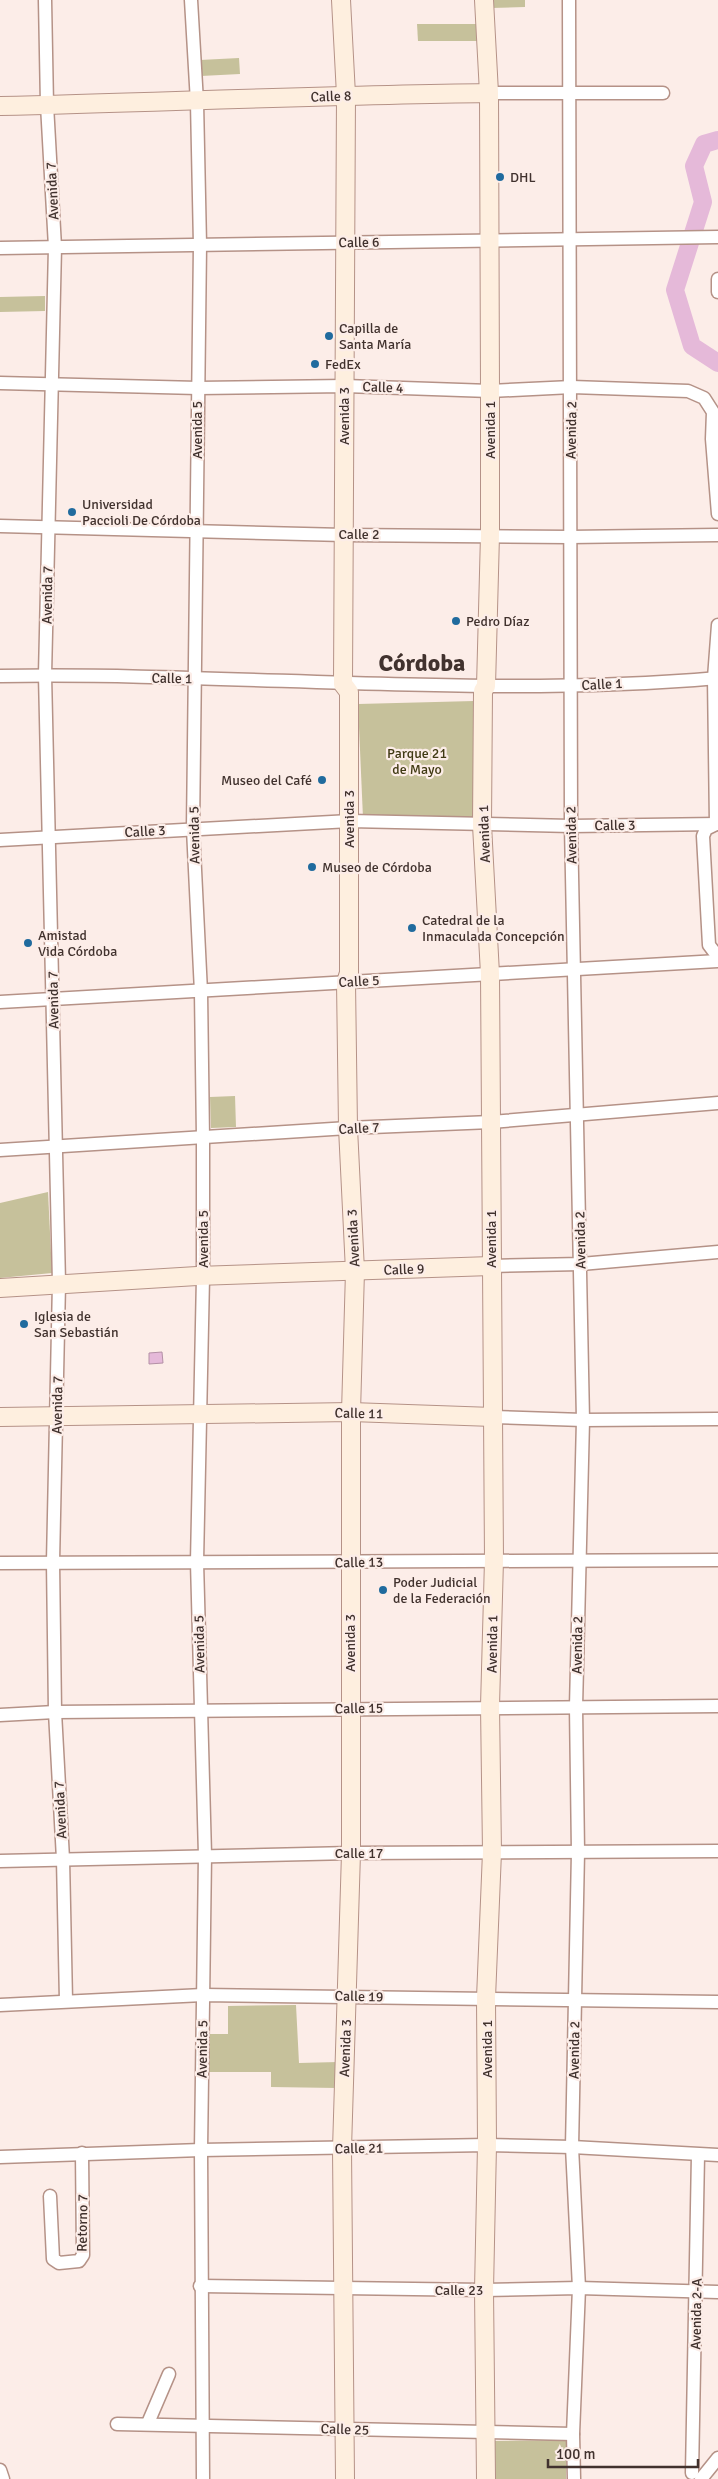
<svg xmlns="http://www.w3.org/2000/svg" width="718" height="2479" font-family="Signika,sans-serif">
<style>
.green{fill:#c6c19b}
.water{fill:#e5b9d9;stroke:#b490a6}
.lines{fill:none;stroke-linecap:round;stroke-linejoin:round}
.river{stroke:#e5b9d9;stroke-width:18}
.street-casing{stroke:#b59287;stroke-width:15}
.secondary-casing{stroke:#b59287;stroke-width:20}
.street{stroke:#fff;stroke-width:12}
.secondary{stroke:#feefdf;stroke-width:18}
.poi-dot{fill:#206b9e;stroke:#fcede8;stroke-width:2}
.labels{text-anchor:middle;stroke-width:4.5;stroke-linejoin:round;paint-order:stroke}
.street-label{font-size:14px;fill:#41322e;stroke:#fcede8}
.poi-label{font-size:14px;fill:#41322e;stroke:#fcede8;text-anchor:start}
.park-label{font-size:14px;fill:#403a13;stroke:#fcede8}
.town-label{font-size:24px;font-weight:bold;fill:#41322e;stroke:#fcede8}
</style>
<rect width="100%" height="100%" fill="#fcede8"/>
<!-- green -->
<g class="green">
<polygon points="491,0 525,0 525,7 491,8"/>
<polygon points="417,24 481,24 481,41 418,41"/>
<polygon points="239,58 240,74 201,76 200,60"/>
<polygon points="45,296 45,311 0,312 0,297"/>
<polygon points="474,701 473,821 363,818 358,704"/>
<polygon points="235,1096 236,1127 211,1128 210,1097"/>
<polygon points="48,1192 52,1273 0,1278 0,1203"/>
<polygon points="296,2005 299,2063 338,2062 337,2088 271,2087 271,2072 207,2072 208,2034 228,2034 228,2006"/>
<polygon points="566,2440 566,2479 493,2479 493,2441"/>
</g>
<!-- water -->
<polygon class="water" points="162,1352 163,1363 149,1364 149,1353"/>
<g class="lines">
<!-- river -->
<polyline class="river" points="718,140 704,144 694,166 703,202 675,290 692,346 718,363"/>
<!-- street casing -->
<g class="street-casing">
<g id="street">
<polyline points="45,0 47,105 55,247 45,675 59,1283 53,1562 55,1712 63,1859 66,2001"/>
<polyline points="191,0 197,102 200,245 193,829 201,992 203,1138 203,1277 197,1562 205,1855 201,2150 203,2479"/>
<polyline points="569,0 571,826 583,1420 576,1707 578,1852 572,2147 579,2288 573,2434 574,2479"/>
<polyline points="489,93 663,93"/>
<polyline points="0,248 718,237"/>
<polyline points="718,279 718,292"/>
<polyline points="0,383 198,388 345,386 490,391 572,387 688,391 704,398 713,412 712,439 718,514"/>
<polyline points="0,526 344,535 569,537 718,535"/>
<polyline points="718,625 714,678 716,824 706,829 703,836 709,945 718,957"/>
<path d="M 0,676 C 239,672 479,699 718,678"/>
<polyline points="0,840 350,821 571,826 718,824"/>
<polyline points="0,1002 718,961"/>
<polyline points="0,1150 348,1128 491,1122 718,1103"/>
<polyline points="491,1266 581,1264 718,1252"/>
<polyline points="493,1417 583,1420 718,1419"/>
<polyline points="0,1563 718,1560"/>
<polyline points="0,1715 55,1712 718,1706"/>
<polyline points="0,1861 351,1853 718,1851"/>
<polyline points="0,2005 203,1995 718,2002"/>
<polyline points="0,2157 201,2150 487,2145 572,2147 718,2155"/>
<polyline points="50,2196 53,2259 59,2263 79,2261 83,2255 82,2153"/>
<polyline points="200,2286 484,2290 579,2288 718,2292"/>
<polyline points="148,2423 169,2374"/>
<polyline points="117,2424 573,2434"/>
<polyline points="0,2470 3,2479"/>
<polyline points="692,2473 698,2155"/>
<polyline points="701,2479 718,2458"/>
</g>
</g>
<!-- secondary casing -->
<g class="secondary-casing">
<g id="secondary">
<polyline points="341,0 346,95 343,684 349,692 349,973 346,982 348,1128 355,1271 351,1412 351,1853 342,2149 345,2479"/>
<polyline points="484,0 489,93 490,391 490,535 486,686 483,691 482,825 490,974 494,1560 490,1706 492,1852 486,1998 487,2145 484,2290 486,2479"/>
<path d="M 0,106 C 163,102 326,95 489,93"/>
<polyline points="0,1288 197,1276 491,1266"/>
<polyline points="0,1417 351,1412 493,1417"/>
</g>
</g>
<!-- street -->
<use href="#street" class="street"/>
<!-- secondary -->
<use href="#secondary" class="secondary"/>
</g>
<!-- markers -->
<g class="poi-dot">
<circle cx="500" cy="177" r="5"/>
<circle cx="329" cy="336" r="5"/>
<circle cx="315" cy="364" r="5"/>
<circle cx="72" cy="512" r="5"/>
<circle cx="456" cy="621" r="5"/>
<circle cx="322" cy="780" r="5"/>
<circle cx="312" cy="867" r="5"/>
<circle cx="412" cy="928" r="5"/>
<circle cx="28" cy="943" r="5"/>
<circle cx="24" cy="1324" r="5"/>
<circle cx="383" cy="1590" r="5"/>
</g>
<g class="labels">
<!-- street labels -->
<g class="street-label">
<text transform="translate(331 96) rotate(-2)" y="5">Calle 8</text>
<text transform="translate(52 191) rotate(-93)" y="5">Avenida 7</text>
<text transform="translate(359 242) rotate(-1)" y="5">Calle 6</text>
<text transform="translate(383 387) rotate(2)" y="5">Calle 4</text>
<text transform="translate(344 416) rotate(-90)" y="5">Avenida 3</text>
<text transform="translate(197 430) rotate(-90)" y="5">Avenida 5</text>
<text transform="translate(490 430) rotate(-90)" y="5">Avenida 1</text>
<text transform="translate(571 430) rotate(-89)" y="5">Avenida 2</text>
<text x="359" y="539">Calle 2</text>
<text transform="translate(47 595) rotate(-89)" y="5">Avenida 7</text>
<text transform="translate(172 678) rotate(1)" y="5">Calle 1</text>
<text transform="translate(602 684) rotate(-3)" y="5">Calle 1</text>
<text transform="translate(349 819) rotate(-90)" y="5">Avenida 3</text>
<text transform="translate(615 825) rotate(-1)" y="5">Calle 3</text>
<text transform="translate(145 831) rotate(-3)" y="5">Calle 3</text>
<text transform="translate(484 834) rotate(-92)" y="5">Avenida 1</text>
<text transform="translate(194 835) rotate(-91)" y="5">Avenida 5</text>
<text transform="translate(571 835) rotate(-91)" y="5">Avenida 2</text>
<text transform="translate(359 981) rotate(-3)" y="5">Calle 5</text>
<text transform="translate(53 1000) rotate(-91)" y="5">Avenida 7</text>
<text transform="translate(359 1128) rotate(-3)" y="5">Calle 7</text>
<text transform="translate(353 1238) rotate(-93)" y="5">Avenida 3</text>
<text transform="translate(203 1239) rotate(-90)" y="5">Avenida 5</text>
<text transform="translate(491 1239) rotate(-90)" y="5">Avenida 1</text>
<text transform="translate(580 1240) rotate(-91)" y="5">Avenida 2</text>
<text transform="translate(404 1269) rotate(-2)" y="5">Calle 9</text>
<text transform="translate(57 1405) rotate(-89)" y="5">Avenida 7</text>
<text transform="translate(359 1413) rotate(1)" y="5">Calle 11</text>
<text transform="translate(359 1562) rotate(-1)" y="5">Calle 13</text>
<text transform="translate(350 1643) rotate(-90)" y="5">Avenida 3</text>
<text transform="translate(199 1644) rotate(-91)" y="5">Avenida 5</text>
<text transform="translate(492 1644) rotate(-89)" y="5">Avenida 1</text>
<text transform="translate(577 1645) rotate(-89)" y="5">Avenida 2</text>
<text transform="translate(359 1708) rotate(-1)" y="5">Calle 15</text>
<text transform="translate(60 1810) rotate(-93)" y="5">Avenida 7</text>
<text x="359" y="1858">Calle 17</text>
<text transform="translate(359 1996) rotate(1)" y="5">Calle 19</text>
<text transform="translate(345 2048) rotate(-88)" y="5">Avenida 3</text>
<text transform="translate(202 2049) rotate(-89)" y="5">Avenida 5</text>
<text transform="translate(487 2049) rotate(-90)" y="5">Avenida 1</text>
<text transform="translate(574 2050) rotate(-89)" y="5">Avenida 2</text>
<text transform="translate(359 2148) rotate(-1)" y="5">Calle 21</text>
<text transform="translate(82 2223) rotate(-89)" y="5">Retorno 7</text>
<text x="459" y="2295">Calle 23</text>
<text transform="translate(696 2314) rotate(-89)" y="5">Avenida 2-A</text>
<text transform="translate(345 2429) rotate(2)" y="5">Calle 25</text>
</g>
<!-- poi labels -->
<g class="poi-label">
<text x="510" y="182">DHL</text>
<text x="339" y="333">Capilla de<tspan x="339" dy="16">Santa María</tspan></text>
<text x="325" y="369">FedEx</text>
<text x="82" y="509">Universidad<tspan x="82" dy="16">Paccioli De Córdoba</tspan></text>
<text x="466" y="626">Pedro Díaz</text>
<text x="312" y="785" text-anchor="end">Museo del Café</text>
<text x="322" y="872">Museo de Córdoba</text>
<text x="422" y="925">Catedral de la<tspan x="422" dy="16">Inmaculada Concepción</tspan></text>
<text x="38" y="940">Amistad<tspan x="38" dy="16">Vida Córdoba</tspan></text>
<text x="34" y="1321">Iglesia de<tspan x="34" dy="16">San Sebastián</tspan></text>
<text x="393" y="1587">Poder Judicial<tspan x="393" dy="16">de la Federación</tspan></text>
</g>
<!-- park labels -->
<g class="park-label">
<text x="417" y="758">Parque 21<tspan x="417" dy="16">de Mayo</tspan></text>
</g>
<!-- town labels -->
<g class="town-label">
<text x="422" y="671">Córdoba</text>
</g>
</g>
<!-- scale -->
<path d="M548 2459v8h150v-8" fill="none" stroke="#41322e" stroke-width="2.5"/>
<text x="556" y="2459" font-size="15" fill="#41322e" stroke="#fcede8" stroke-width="4" paint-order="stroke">100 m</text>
</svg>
